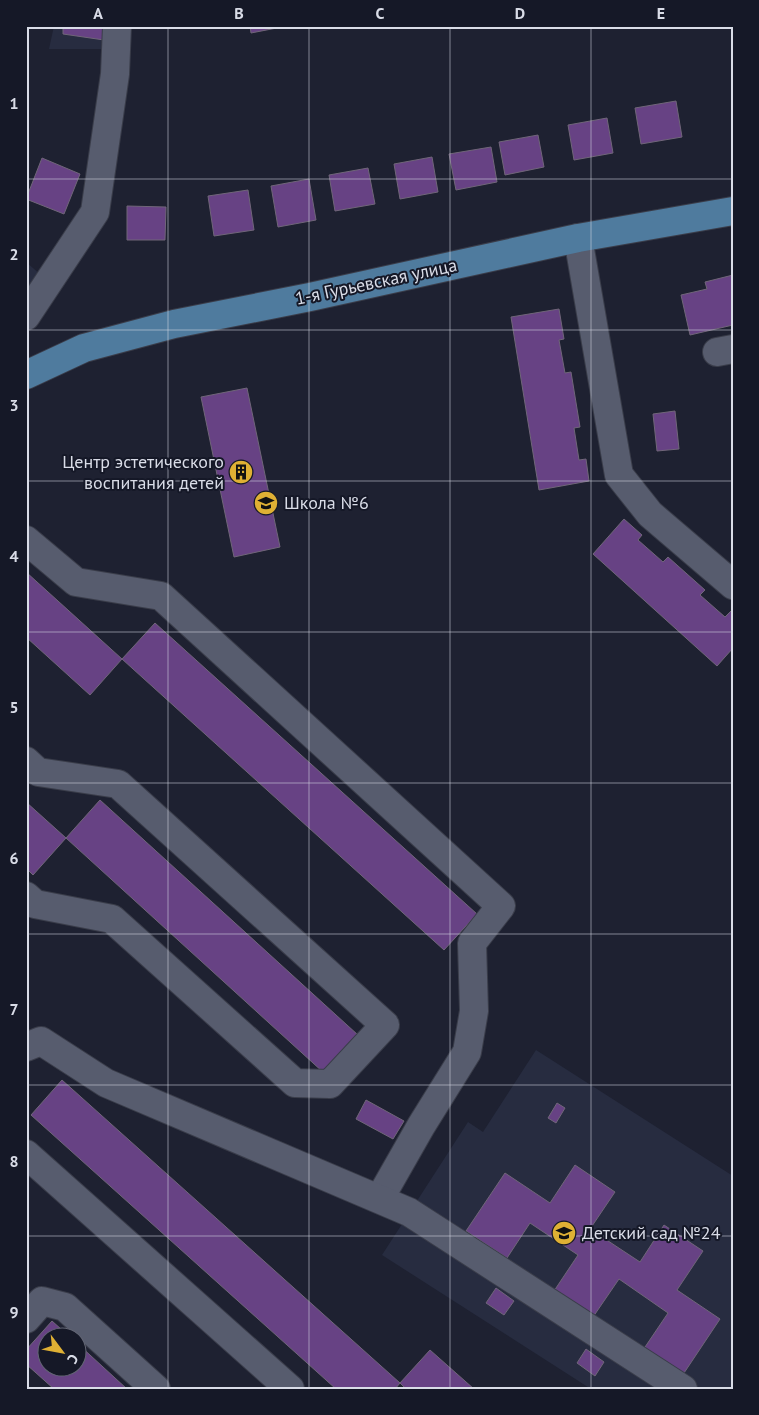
<svg xmlns="http://www.w3.org/2000/svg" width="759" height="1415" font-family="'PT Sans',sans-serif">
<style>
.built{fill:#272c40}
.building{fill:#674284;stroke:#706679}
.lines{fill:none;stroke-linecap:round;stroke-linejoin:round}
.minor-casing{stroke:#3a3d4a;stroke-width:30}
.major-casing{stroke:#3a3d4a;stroke-width:30}
.minor{stroke:#575c6e;stroke-width:28}
.major{stroke:#4f7b9e;stroke-width:28}
.grid{fill:none;stroke:#d9dce7;stroke-width:1;stroke-opacity:0.55}
.labels{text-anchor:middle;stroke-width:4;stroke-linejoin:round;paint-order:stroke}
.street-label{font-size:18px;fill:#d9dce7;stroke:#151827}
.poi-label{font-size:18px;fill:#d9dce7;stroke:#151827;text-anchor:start}
.neatline{fill:none;stroke:#d9dce7;stroke-width:2}
.grid-label{font-size:16px;text-anchor:middle;font-weight:bold;fill:#d9dce7}
</style>
<rect width="100%" height="100%" fill="#1e2131"/>
<!-- built -->
<g class="built">
<polygon points="54,26 129,26 124,49 49,49"/>
<polygon points="26,262 41,275 26,292"/>
<polygon points="536,1050 733,1176 733,1389 591,1389 382,1255 468,1122 483,1132"/>
</g>
<!-- building -->
<g class="building">
<polygon points="63,26 106,26 104,40 63,34"/>
<polygon points="250,26 287,26 251,33"/>
<polygon points="676,101 682,137 641,144 635,108"/>
<polygon points="607,118 613,153 574,160 568,125"/>
<polygon points="538,135 544,167 505,175 499,142"/>
<polygon points="491,147 497,182 456,190 449,154"/>
<polygon points="432,157 438,192 400,199 394,164"/>
<polygon points="42,158 80,174 64,214 26,199"/>
<polygon points="368,168 375,204 335,211 329,175"/>
<polygon points="309,179 316,220 278,227 271,186"/>
<polygon points="248,190 254,230 214,236 208,196"/>
<polygon points="127,206 166,207 165,240 127,240"/>
<polygon points="733,275 733,325 690,335 681,295 707,289 705,282"/>
<polygon points="559,309 564,339 559,340 565,373 571,372 580,427 574,428 579,460 586,459 589,481 539,490 511,317"/>
<polygon points="247,388 280,547 234,557 201,397"/>
<polygon points="675,411 679,449 657,451 653,414"/>
<polygon points="624,519 642,535 638,540 663,562 668,557 705,590 700,595 725,617 731,611 733,612 733,648 717,666 593,554"/>
<polygon points="26,572 122,659 90,695 26,637"/>
<polygon points="155,623 477,914 444,950 122,659"/>
<polygon points="100,800 358,1035 324,1073 66,838"/>
<polygon points="26,802 66,838 33,875 26,868"/>
<polygon points="62,1080 400,1383 395,1389 336,1389 31,1115"/>
<polygon points="366,1100 404,1121 393,1139 356,1119"/>
<polygon points="557,1103 565,1108 556,1123 548,1118"/>
<polygon points="575,1165 615,1192 590,1229 640,1262 664,1225 703,1251 677,1290 720,1319 682,1376 643,1350 668,1313 619,1279 593,1317 554,1291 578,1255 530,1223 507,1258 466,1231 505,1173 550,1203"/>
<polygon points="496,1288 514,1301 504,1315 486,1303"/>
<polygon points="52,1321 71,1338 48,1338 48,1368 78,1368 78,1344 127,1389 54,1389 26,1364 26,1350"/>
<polygon points="586,1349 604,1362 595,1376 577,1363"/>
<polygon points="430,1350 474,1389 406,1389 400,1383"/>
</g>
<g class="lines">
<!-- minor casing -->
<g class="minor-casing">
<g id="minor">
<polyline points="578,238 619,475 650,514 733,585"/>
<polyline points="26,316 95,212 115,74 117,26"/>
<polyline points="717,352 733,349"/>
<polyline points="26,540 76,582 161,596 501,906 472,943 474,1011 467,1052 421,1126 380,1198"/>
<polyline points="26,761 38,772 118,784 385,1025 330,1084 295,1083 112,919 35,904 26,896"/>
<polyline points="26,1047 41,1041 106,1083 409,1212 683,1389"/>
<polyline points="26,1154 290,1389"/>
<polyline points="26,1319 42,1301 65,1307 156,1389"/>
</g>
</g>
<!-- major casing -->
<g class="major-casing">
<polyline id="major" points="26,375 84,348 174,324 310,297 578,238 733,211"/>
</g>
<!-- minor -->
<use href="#minor" class="minor"/>
<!-- major -->
<use href="#major" class="major"/>
</g>
<!-- grid -->
<path class="grid" d="M 168,26 L 168,1389M 309,26 L 309,1389M 450,26 L 450,1389M 591,26 L 591,1389M 26,179 L 733,179M 26,330 L 733,330M 26,481 L 733,481M 26,632 L 733,632M 26,783 L 733,783M 26,934 L 733,934M 26,1085 L 733,1085M 26,1236 L 733,1236"/>
<!-- icons -->
<defs>
<g id="building-disc" transform="scale(1.25)"><circle r="9.5" fill="#dfb034" stroke="#151827"/><path d="M-4-6H4V6H1V3H-1V6H-4ZM-2.5-4.3h1.7v1.8h-1.7ZM.8-4.3h1.7v1.8H.8ZM-2.5-1h1.7V.8h-1.7ZM.8-1h1.7V.8H.8Z" fill="#111"/></g>
<g id="school-disc" transform="scale(1.25)"><circle r="9.5" fill="#dfb034" stroke="#151827"/><path d="M0-5L7-2L0 1L-7-2ZM-4 1L0 2.5L4 1V4Q0 6-4 4Z" fill="#111"/></g>
</defs>
<g fill-rule="evenodd">
<use href="#building-disc" x="241" y="472"/>
<use href="#school-disc" x="266" y="503"/>
<use href="#school-disc" x="564" y="1233"/>
</g>
<g class="labels">
<!-- street labels -->
<g class="street-label">
<text transform="translate(376 282) rotate(-12)" y="6">1-я Гурьевская улица</text>
</g>
<!-- poi labels -->
<g class="poi-label">
<text x="224" y="468" text-anchor="end">Центр эстетического<tspan x="224" dy="21">воспитания детей</tspan></text>
<text x="284" y="509">Школа №6</text>
<text x="582" y="1239">Детский сад №24</text>
</g>
</g>
<!-- border -->
<rect width="759" height="1415" fill="none" stroke="#151827" stroke-width="55"/>
<!-- north arrow -->
<g transform="translate(62 1352) rotate(122)"><circle r="24" fill="#151827" stroke="#636674"/>
<path d="M0-4L9 19L0 12L-9 19Z" fill="#dfb034"/>
<text y="-8" font-size="14" font-weight="bold" text-anchor="middle" fill="#d9dce7">С</text>
</g>
<rect x="28" y="28" width="704" height="1360" class="neatline"/>
<g class="grid-label">
<text x="98" y="19">A</text>
<text x="239" y="19">B</text>
<text x="380" y="19">C</text>
<text x="520" y="19">D</text>
<text x="661" y="19">E</text>
<text x="14" y="109">1</text>
<text x="14" y="260">2</text>
<text x="14" y="411">3</text>
<text x="14" y="562">4</text>
<text x="14" y="713">5</text>
<text x="14" y="864">6</text>
<text x="14" y="1015">7</text>
<text x="14" y="1167">8</text>
<text x="14" y="1318">9</text>
</g>
</svg>
